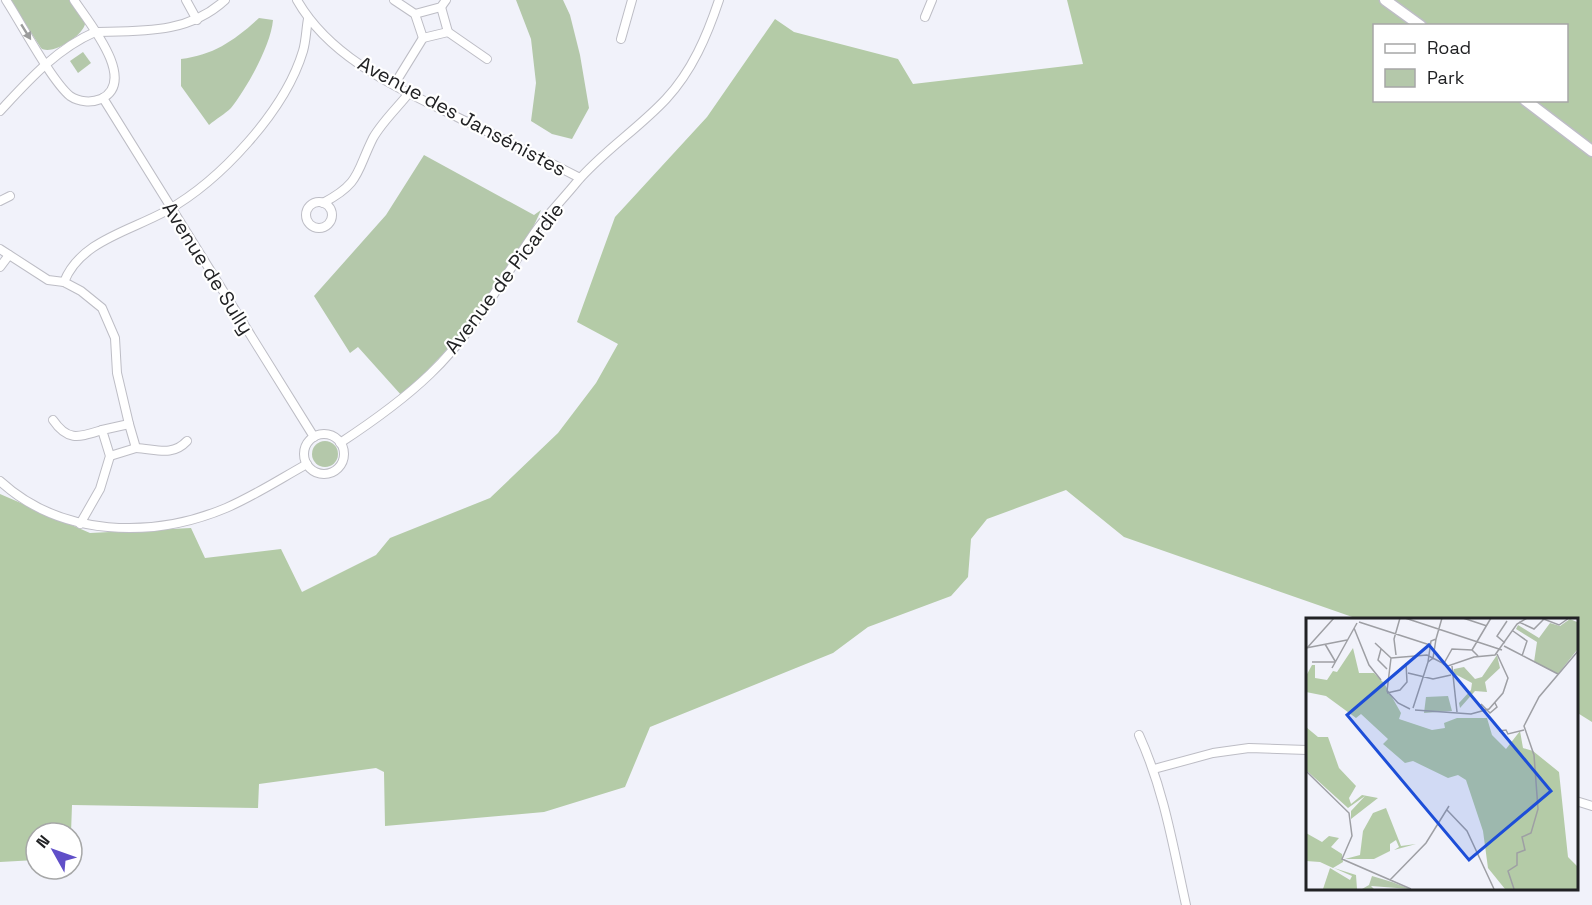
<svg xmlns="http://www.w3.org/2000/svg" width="1592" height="905" font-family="'Space Grotesk',sans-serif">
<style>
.green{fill:#b4c8aa}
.forest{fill:#b4cba7;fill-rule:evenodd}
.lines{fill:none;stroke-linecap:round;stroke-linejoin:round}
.minor-casing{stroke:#bdbdc5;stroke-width:10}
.tertiary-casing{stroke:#bdbdc5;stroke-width:13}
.minor{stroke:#fff;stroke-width:8}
.tertiary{stroke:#fff;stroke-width:10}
.oneway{fill:#9b9c9c}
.labels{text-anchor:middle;stroke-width:4.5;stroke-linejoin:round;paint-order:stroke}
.street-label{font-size:20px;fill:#212224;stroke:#fff}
.inset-road{fill:none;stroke:#9e9fa4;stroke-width:1.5}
.view{fill:#1d4ed8;fill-opacity:0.15;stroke:#1d4ed8;stroke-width:3}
.inset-edge{fill:none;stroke:#212224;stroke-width:3}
</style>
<rect width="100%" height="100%" fill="#f1f2fa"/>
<!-- green -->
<g class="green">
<path d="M 10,0 L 71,0 C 75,6 83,14 85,21 C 88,33 51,57 41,48 Z"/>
<polygon points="516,0 563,0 570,15 580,55 589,108 572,139 552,134 531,121 536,83 531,39"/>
<path d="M 259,18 L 273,20 C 271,45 247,88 231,108 C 225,114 216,119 209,125 L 181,86 L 181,59 C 214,55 235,40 259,18 Z"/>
<polygon points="83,52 91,63 78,73 70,61"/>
<path d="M 424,155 L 534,215 L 541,210 C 509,283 458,341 402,396 L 358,347 L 350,353 L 314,296 L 386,215 Z"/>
<circle cx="325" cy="454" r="13"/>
</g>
<!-- forest -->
<path class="forest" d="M 1067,0 L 1592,0 L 1592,722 L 1576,712 L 1576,620 L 1361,620 L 1124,537 L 1066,490 L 987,519 L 971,539 L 968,577 L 951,596 L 868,627 L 833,653 L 650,727 L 625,787 L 544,812 L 385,826 L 384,772 L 376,768 L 259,784 L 258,808 L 72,805 L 71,833 L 36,833 L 36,860 L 0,862 L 0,494 L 90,533 L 191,528 L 205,558 L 281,549 L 302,592 L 376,555 L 390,538 L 490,498 L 558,433 L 596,383 L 618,344 L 577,322 L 615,217 L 707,117 L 775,19 L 794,32 L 898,59 L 913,84 L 1083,64 ZM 1374,26 L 1566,26 L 1566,100 L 1374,100 Z"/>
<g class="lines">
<!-- minor casing -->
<g class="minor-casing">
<g id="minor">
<path d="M 6,0 C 21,23 51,80 70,96 C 79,102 91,103 101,99 C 139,81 87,20 74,0"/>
<polyline points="186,0 197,20"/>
<path d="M 297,0 C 331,60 401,89 461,119 C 501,138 541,158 580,178"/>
<polyline points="394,0 415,14 423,38 448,32 441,7"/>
<polyline points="415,14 441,7 446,0"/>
<polyline points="925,17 932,0"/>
<polyline points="448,32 487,59"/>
<polyline points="621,39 632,0"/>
<polyline points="394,85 423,38"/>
<polyline points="103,98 314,437"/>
<path d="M 0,111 C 28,81 56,49 95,32 C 142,31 188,34 225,0"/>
<polyline points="0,201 10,196"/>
<circle cx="319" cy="215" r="13"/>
<path d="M 323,203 C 361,183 356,172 373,138 C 382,122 398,107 409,93"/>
<polyline points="0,249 48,280 64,282 81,291 102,308 115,338 117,373 129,424 102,430 110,456 100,489 80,524"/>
<polyline points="0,267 9,255"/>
<path d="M 64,282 C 80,241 130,231 166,211 C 220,181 285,111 303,51 C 306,41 306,30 308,19"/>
<path d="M 53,420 C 68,442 79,437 102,430"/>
<circle cx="324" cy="454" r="20"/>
<path d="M 340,443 C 372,422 403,400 430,374 C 473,333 502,280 535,232 C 547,215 563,199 576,183 C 602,152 638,129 666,99 C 692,71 707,36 719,0"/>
<path d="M 136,448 C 156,449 172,457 187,441"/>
<polyline points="110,456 136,448 129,424"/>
<path d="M 0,481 C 61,537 152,539 226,508 C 254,496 280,479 307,464"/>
<path d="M 1139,735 C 1164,790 1173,846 1186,905"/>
<polyline points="1154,769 1213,753 1249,748 1307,750"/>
<polyline points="1576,801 1592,806"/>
</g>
</g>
<!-- tertiary casing -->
<g class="tertiary-casing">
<g id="tertiary">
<polyline points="1385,0 1421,26"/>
<polyline points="1525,100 1592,151"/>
</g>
</g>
<!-- minor -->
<use href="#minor" class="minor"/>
<!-- tertiary -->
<use href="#tertiary" class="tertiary"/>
</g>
<!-- one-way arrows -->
<defs><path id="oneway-solid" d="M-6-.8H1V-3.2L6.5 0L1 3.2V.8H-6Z" transform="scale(1.5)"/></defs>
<use class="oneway" href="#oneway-solid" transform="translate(26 32) rotate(58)"/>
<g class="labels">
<!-- street labels -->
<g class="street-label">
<text transform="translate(462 116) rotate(28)" y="7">Avenue des Jansénistes</text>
<text transform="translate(208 268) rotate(58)" y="7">Avenue de Sully</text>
<text transform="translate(504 278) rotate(-53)" y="7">Avenue de Picardie</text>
</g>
</g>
<!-- overview -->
<g transform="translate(1306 618)">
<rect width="272" height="272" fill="#f1f2fa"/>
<path d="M 264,1 L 271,4 L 271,32 L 252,56 L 228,44 L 231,24 L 210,11 L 212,7 L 233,20 L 244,5 L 254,8 ZM 191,37 L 194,50 L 179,64 L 181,74 L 169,73 L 154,90 L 153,85 L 165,72 L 166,65 L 147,55 L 148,51 L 158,49 L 169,61 L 176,59 ZM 142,78 L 146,93 L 118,95 L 120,79 ZM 66,258 L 86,264 L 104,271 L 65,268 L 68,271 L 56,271 L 63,267 Z" fill="#b4c8aa"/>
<path d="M 47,30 L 53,55 L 68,55 L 78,65 L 95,95 L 93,101 L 126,112 L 139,110 L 138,105 L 151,100 L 181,100 L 186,117 L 200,131 L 214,113 L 217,130 L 227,133 L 253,154 L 262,239 L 271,248 L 271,271 L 199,271 L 182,250 L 177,213 L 160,162 L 152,157 L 142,160 L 107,143 L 99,145 L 77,126 L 82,121 L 55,96 L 50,100 L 20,78 L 0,74 L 0,58 L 6,47 L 9,47 L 9,60 L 21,62 L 27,53 L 31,54 ZM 0,109 L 12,119 L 22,119 L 33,150 L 50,168 L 43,180 L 45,186 L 56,177 L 72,180 L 45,201 L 45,193 L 59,178 L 42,190 L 0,152 ZM 80,190 L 95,228 L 110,226 L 88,232 L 93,229 L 90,222 L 84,226 L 84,233 L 68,241 L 39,241 L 54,237 L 57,213 L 67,195 ZM 0,215 L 16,224 L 23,218 L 33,220 L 25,229 L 36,236 L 37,244 L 27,250 L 14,244 L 0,243 ZM 24,250 L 44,262 L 46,258 L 28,250 L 50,257 L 51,271 L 17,271 Z" fill="#b4cba7"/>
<path class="inset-road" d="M 99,0 L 196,32M 157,0 L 181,8M 235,0 L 253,7 L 263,0M 53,4 L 124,27M 213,4 L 228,11 L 238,1M 48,10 L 63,47 L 75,62M 207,13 L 221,23 L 216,38M 130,21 L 127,40 L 122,44 L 125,23 ZM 130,21 L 136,0M 69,25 L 85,40M 199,25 L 191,18 L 201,3M 19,26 L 29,43M 198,28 L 252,56M 0,30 L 41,22M 1,30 L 28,0M 75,31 L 72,42 L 81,51M 166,32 L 185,0M 90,37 L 88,21 L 94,0M 85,40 L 121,37 L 142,48 L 168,39 L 189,37 L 211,6 L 221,0M 85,40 L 81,73 L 92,85 L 104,91M 6,44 L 29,44M 137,47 L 146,31 L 166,32 L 172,38M 146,48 L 151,94M 26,50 L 51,5M 102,55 L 127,61 L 145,57M 81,75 L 94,72 L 101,64 L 100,45M 175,86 L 184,95 L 191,89 L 189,85M 107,90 L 122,44M 109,92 L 165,96 L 183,91 L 197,75 L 202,60 L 191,36M 193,113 L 200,112 L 202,116 L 218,112M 0,153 L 43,195 L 46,218 L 36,241 L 105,271M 141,192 L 161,213 L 188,271M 84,262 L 120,225 L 143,188M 208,271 L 202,253 L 211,247 L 211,235 L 219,232 L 216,219 L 225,215 L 232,191 L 228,137 L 218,108 L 233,79 L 272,33"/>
<path class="view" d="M 123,27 L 245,173 L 163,242 L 41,97 Z"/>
<rect width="272" height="272" class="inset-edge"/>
</g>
<!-- legend -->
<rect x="1373" y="24" width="195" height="78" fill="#ffffff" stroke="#a6a7a7" stroke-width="1.5"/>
<rect x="1385" y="44" width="30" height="9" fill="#ffffff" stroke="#a6a7a7" stroke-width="1.5"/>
<text x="1427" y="54" font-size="18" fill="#212224">Road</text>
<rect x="1385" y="69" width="30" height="18" fill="#b4c8aa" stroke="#a6a7a7" stroke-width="1.5"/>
<text x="1427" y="84" font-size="18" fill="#212224">Park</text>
<!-- north arrow -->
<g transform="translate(54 851) rotate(310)"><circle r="28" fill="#ffffff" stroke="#a6a7a7" stroke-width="1.5"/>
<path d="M0-4.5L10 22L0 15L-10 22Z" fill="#604fc8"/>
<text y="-9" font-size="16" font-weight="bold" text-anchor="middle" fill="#212224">N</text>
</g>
</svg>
